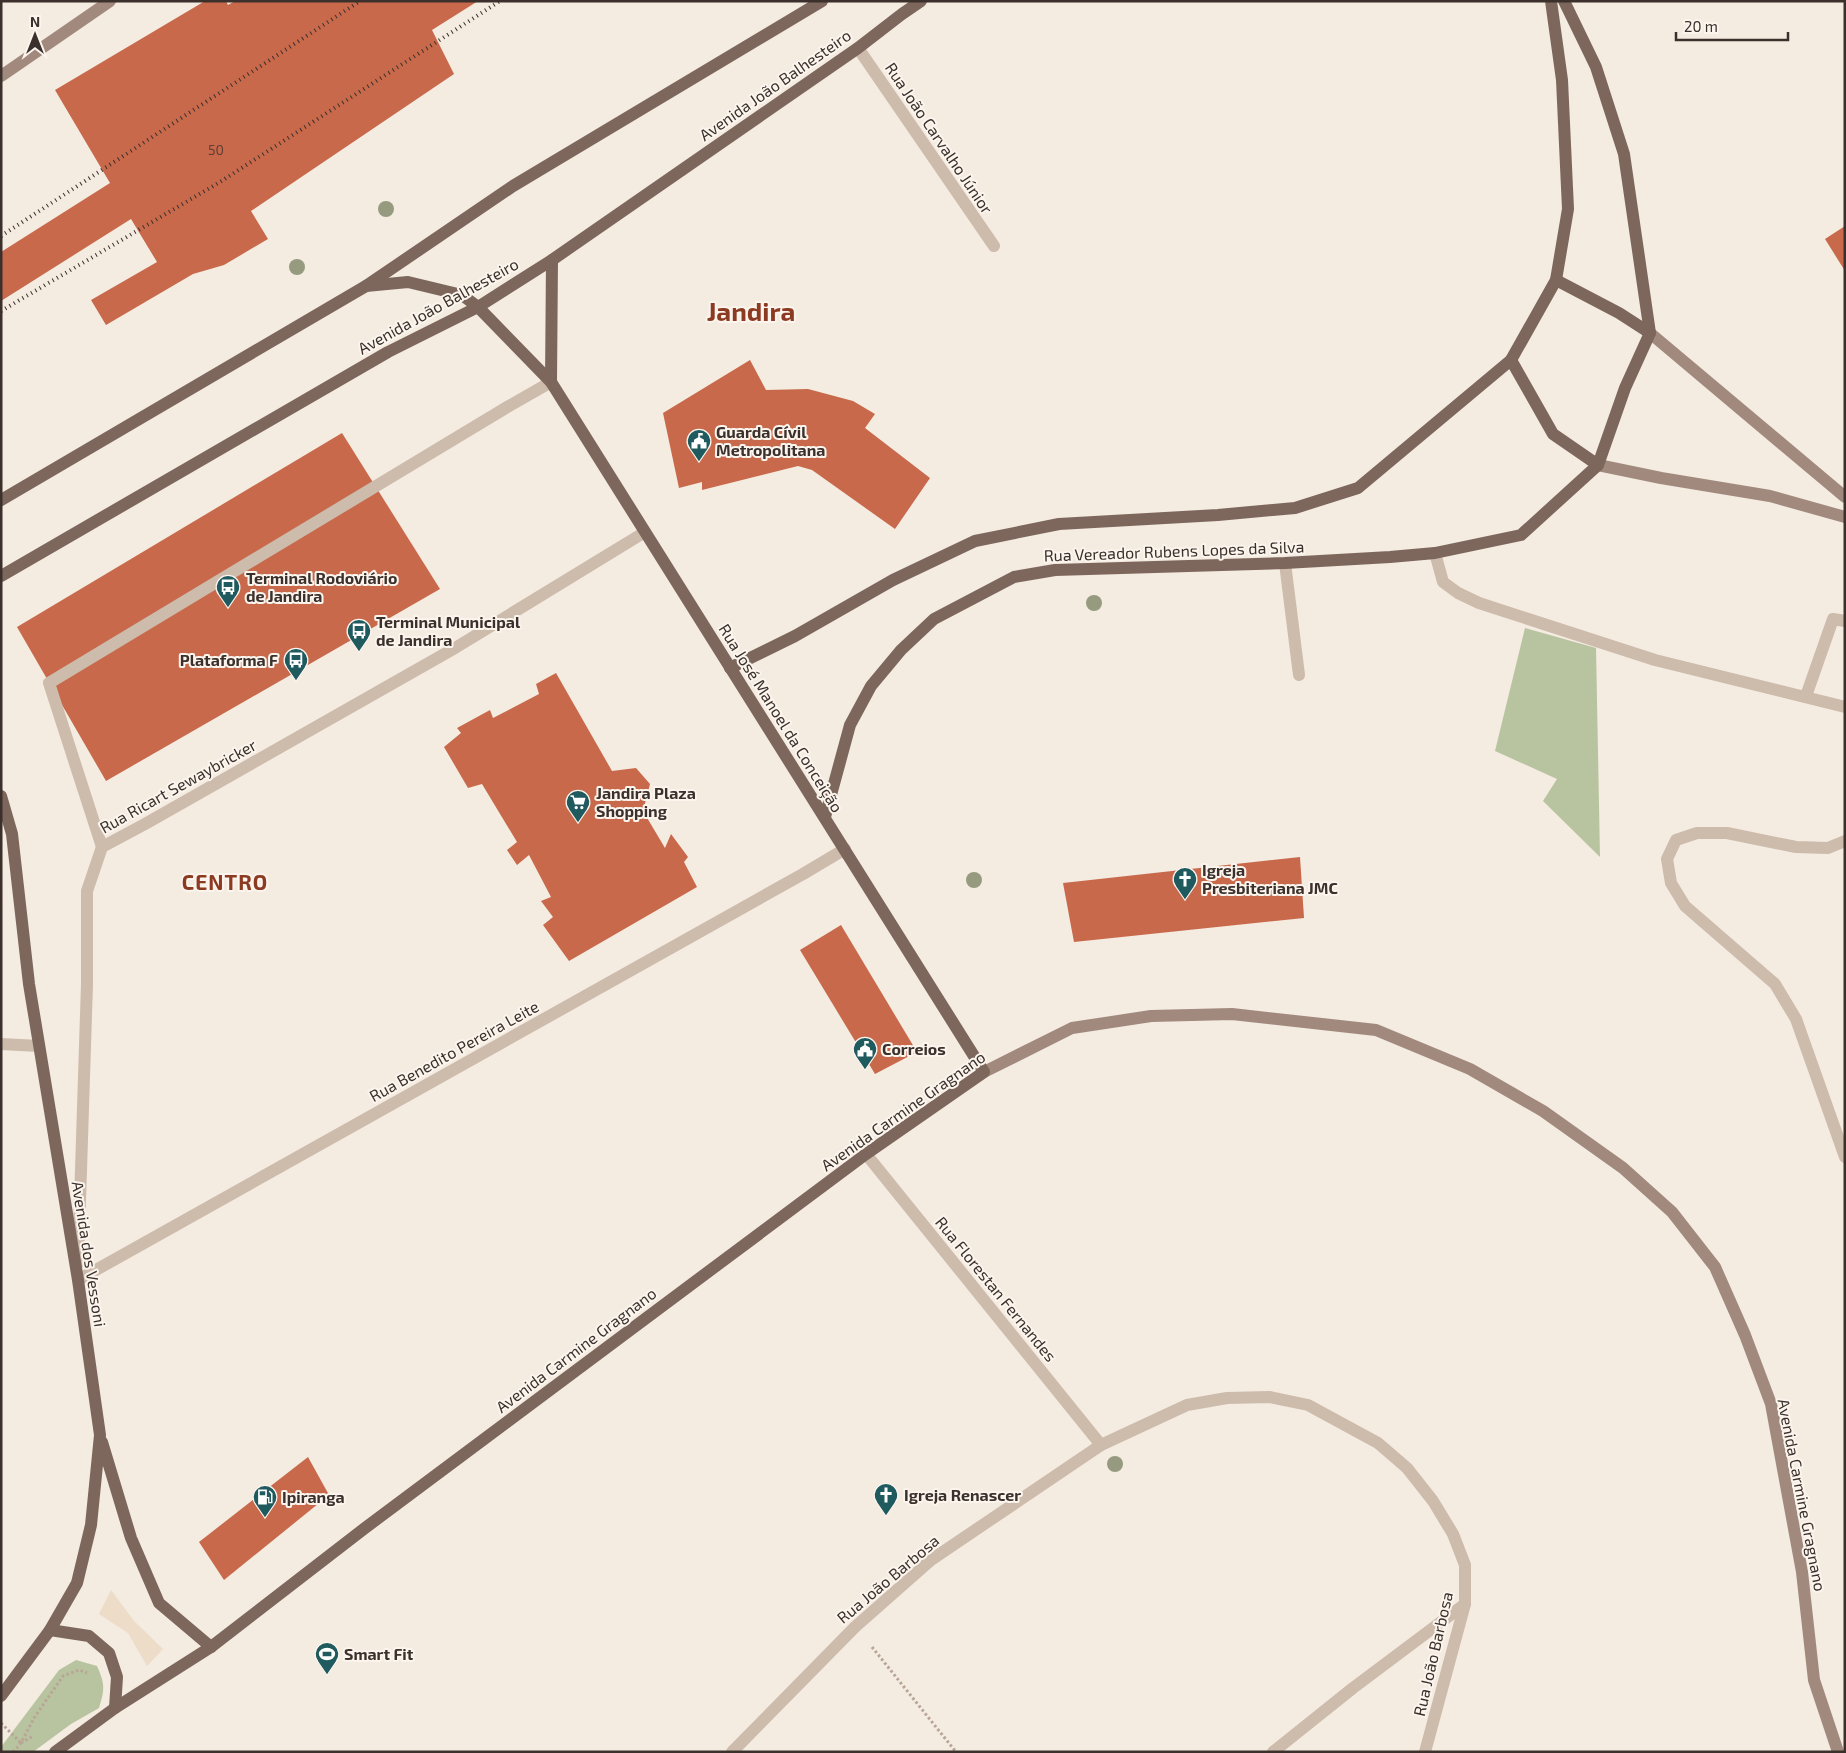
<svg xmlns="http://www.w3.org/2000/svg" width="1846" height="1753" font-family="'Exo 2',sans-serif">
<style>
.green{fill:#b8c4a0}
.plaza{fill:#ecdcc8}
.building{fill:#c8694b}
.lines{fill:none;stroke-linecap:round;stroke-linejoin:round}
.path{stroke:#b9a596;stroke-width:3;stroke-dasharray:2.5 2.5;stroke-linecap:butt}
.lane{stroke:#cdbbac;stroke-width:12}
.street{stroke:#cdbbac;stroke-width:12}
.secondary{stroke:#a18a7d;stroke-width:12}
.primary{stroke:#7d675c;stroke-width:12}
.rail{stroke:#3b302b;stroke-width:4;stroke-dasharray:1 4;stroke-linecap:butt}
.tree{fill:#969b7f}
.labels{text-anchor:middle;stroke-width:4;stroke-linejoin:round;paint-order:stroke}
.number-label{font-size:14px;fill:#5e3e33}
.street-label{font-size:16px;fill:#3b302b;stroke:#fbf5ee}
.poi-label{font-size:16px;font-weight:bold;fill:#3b302b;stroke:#fbf5ee;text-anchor:start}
.district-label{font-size:21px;font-weight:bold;letter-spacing:1px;fill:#8c3b22;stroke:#fbf5ee}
.town-label{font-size:26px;font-weight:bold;fill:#8c3b22;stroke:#fbf5ee}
</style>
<rect width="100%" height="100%" fill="#f4ebe1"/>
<!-- green -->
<g class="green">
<polygon points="1525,628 1596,648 1600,857 1543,801 1557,779 1495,751"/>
<path d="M 76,1660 L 97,1666 C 105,1684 105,1689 99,1708 L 71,1724 L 33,1752 L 1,1752 L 1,1747 L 59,1670 Z"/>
</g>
<!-- plaza -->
<polygon class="plaza" points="111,1590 134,1621 163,1649 147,1666 128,1633 99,1614"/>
<!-- building -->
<g class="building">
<polygon points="205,1 226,1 228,5 235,1 478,1 432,30 454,74 251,211 268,239 224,265 193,274 106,325 91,300 157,262 131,219 1,301 1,252 110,183 55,90"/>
<polygon points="1845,226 1845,271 1825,239"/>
<polygon points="750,360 766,390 808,389 853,401 875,414 865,428 930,478 895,529 812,470 798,466 702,490 702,482 679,488 663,413"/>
<polygon points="342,433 440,589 106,781 17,627"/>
<polygon points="556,673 612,771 636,768 650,784 643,811 665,848 671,834 688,857 684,862 697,887 569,961 543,925 553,917 541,901 551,897 529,855 517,865 507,850 517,842 482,784 468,788 444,747 461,733 457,728 490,710 493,718 539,694 536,684"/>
<polygon points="1300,857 1304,918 1074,942 1063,883"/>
<polygon points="841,925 917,1052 875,1074 800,950"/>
<polygon points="308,1457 329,1495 224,1580 199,1542"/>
</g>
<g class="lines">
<!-- path -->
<g class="path">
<polyline points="872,1647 956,1752"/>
<polyline points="1,1723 21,1743"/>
<polyline points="21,1743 33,1736"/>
<polyline points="13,1752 21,1743 34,1718 63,1676 79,1670 87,1673"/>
</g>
<!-- lane -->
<g class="lane">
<polyline points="1435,553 1443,582 1458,593 1479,603 1655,660 1845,707"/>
<polyline points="1285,563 1299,675"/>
<polyline points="1806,696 1833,619 1845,621"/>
<polyline points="1845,841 1828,848 1796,847 1727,833 1697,833 1676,840 1667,859 1671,883 1685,906 1775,984 1796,1019 1845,1157"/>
<polyline points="102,847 49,683 509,406 551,382"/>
</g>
<!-- street -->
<g class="street">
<polyline points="858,48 994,246"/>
<polyline points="1,1044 39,1046"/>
<polyline points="866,1154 1101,1445"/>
<polyline points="78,1263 87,984 87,891 102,847 145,824 455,648 645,532"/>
<polyline points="78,1280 803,874 845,849"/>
<polyline points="732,1752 855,1627 931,1560 1101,1445 1187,1405 1227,1398 1270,1397 1308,1405 1378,1443 1407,1468 1433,1501 1453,1534 1465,1565 1465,1604 1425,1752"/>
<polyline points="1273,1752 1353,1688 1465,1604"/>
</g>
<!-- secondary -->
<g class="secondary">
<polyline points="1,76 110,1"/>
<polyline points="1650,333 1845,497"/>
<polyline points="1598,465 1661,478 1770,496 1845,517"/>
<polyline points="984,1072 1072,1028 1151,1016 1232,1014 1376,1030 1470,1069 1543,1111 1623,1168 1672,1212 1715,1267 1745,1335 1771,1404 1802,1572 1814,1680 1838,1752"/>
</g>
<!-- primary -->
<g class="primary">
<polyline points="1556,280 1619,313 1650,333"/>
<polyline points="1511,360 1553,434 1598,465"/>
<polyline points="551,382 552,260"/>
<polyline points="1,500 366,286 513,186 822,1"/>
<polyline points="1,576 388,352 478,307 552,260 858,48 902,14 921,1"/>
<polyline points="730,668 795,636 893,580 975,541 1059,524 1218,515 1295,508 1358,488 1511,360 1556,280 1568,209 1562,80 1551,1"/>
<polyline points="1,796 12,834 29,984 78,1280 100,1435 91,1525 77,1583 50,1630 1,1696"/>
<polyline points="825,817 850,725 871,686 901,650 934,619 1014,577 1055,570 1285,563 1390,557 1435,553 1521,535 1598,465 1625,388 1650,333 1624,154 1596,67 1564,1"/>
<polyline points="102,1442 131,1538 159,1603 211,1647"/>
<polyline points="50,1630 89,1636 109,1653 117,1677 115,1708"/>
<polyline points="55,1752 115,1708 211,1647 365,1528 866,1154 984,1072 551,382 478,307 462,295 408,282 366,286"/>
</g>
<!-- rail -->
<g class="rail">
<polyline points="1,236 360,1"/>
<polyline points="1,311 220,182 500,1"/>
</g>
</g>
<!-- trees -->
<g class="tree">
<circle cx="386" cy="209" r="8"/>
<circle cx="297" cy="267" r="8"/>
<circle cx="1094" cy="603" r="8"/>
<circle cx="974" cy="880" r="8"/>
<circle cx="1115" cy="1464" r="8"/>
</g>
<!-- icons -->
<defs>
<g id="civic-pin" transform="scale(1.25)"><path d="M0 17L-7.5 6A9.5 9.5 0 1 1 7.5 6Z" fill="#1f5a5e" stroke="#fbf5ee"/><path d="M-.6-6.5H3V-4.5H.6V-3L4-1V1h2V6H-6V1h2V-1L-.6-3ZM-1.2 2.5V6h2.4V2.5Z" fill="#fff"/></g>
<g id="bus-pin" transform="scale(1.25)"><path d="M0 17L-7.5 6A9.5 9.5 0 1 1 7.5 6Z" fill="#1f5a5e" stroke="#fbf5ee"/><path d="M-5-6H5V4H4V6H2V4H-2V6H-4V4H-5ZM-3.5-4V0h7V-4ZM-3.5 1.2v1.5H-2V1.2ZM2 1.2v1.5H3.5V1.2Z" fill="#fff"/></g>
<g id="supermarket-pin" transform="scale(1.25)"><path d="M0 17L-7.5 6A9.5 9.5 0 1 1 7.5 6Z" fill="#1f5a5e" stroke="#fbf5ee"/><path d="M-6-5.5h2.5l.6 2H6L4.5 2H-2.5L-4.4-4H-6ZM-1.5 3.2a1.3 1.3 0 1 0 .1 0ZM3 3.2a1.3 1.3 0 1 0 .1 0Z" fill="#fff"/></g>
<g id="church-pin" transform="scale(1.25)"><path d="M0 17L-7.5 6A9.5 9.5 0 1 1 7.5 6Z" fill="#1f5a5e" stroke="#fbf5ee"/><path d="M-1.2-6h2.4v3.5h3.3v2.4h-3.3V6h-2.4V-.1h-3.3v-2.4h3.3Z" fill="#fff"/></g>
<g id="fuel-pin" transform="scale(1.25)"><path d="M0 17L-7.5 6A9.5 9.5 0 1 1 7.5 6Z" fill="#1f5a5e" stroke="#fbf5ee"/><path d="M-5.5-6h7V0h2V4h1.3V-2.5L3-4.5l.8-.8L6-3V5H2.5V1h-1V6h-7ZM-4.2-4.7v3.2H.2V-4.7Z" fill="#fff"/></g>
<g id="stadium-pin" transform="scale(1.25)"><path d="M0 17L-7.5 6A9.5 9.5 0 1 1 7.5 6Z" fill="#1f5a5e" stroke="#fbf5ee"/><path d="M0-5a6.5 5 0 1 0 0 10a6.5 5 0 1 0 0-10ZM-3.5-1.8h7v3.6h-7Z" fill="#fff"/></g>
</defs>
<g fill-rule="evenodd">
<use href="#civic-pin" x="699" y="441"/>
<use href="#bus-pin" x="228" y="587"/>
<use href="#bus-pin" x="359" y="631"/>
<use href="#bus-pin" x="296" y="660"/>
<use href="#supermarket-pin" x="578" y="802"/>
<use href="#church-pin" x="1185" y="879"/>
<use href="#civic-pin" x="865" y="1049"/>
<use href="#church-pin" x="886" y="1495"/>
<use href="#fuel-pin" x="265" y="1497"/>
<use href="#stadium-pin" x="327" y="1654"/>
</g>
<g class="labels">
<!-- number labels -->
<g class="number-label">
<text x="216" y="155">50</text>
</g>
<!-- street labels -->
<g class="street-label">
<text transform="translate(775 85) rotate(-35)" y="6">Avenida João Balhesteiro</text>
<text transform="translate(939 138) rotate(56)" y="6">Rua João Carvalho Júnior</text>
<text transform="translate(438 306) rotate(-29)" y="6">Avenida João Balhesteiro</text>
<text transform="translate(1174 551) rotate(-2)" y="6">Rua Vereador Rubens Lopes da Silva</text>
<text transform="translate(781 718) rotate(58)" y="6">Rua José Manoel da Conceição</text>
<text transform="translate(178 786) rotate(-29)" y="6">Rua Ricart Sewaybricker</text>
<text transform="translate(454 1051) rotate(-29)" y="6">Rua Benedito Pereira Leite</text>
<text transform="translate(903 1111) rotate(-35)" y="6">Avenida Carmine Gragnano</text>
<text transform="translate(89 1254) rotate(81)" y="6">Avenida dos Vessoni</text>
<text transform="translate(996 1289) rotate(51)" y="6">Rua Florestan Fernandes</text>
<text transform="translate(576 1350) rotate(-37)" y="6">Avenida Carmine Gragnano</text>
<text transform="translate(1802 1495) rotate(79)" y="6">Avenida Carmine Gragnano</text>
<text transform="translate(888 1579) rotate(-40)" y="6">Rua João Barbosa</text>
<text transform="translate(1433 1654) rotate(-77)" y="6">Rua João Barbosa</text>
</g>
<!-- poi labels -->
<g class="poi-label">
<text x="716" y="438">Guarda Cívil<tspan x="716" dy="18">Metropolitana</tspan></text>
<text x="246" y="584">Terminal Rodoviário<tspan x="246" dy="18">de Jandira</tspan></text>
<text x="376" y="628">Terminal Municipal<tspan x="376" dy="18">de Jandira</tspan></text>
<text x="278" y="666" text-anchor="end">Plataforma F</text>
<text x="596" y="799">Jandira Plaza<tspan x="596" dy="18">Shopping</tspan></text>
<text x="1202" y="876">Igreja<tspan x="1202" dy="18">Presbiteriana JMC</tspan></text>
<text x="882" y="1055">Correios</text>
<text x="904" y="1501">Igreja Renascer</text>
<text x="282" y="1503">Ipiranga</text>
<text x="344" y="1660">Smart Fit</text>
</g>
<!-- district labels -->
<g class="district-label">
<text x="225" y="890">CENTRO</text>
</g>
<!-- town labels -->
<g class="town-label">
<text x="751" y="321">Jandira</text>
</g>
</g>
<!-- border -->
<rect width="1846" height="1753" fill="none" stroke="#3b302b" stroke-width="5"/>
<!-- north arrow -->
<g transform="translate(35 35)" stroke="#fbf5ee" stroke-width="4" paint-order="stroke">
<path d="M0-4L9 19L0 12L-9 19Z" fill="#3b302b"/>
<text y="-8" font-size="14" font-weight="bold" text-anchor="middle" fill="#3b302b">N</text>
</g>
<!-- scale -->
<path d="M1676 32v8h112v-8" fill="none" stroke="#3b302b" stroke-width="2.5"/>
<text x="1684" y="32" font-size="15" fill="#3b302b" stroke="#fbf5ee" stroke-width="4" paint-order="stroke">20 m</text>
</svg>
